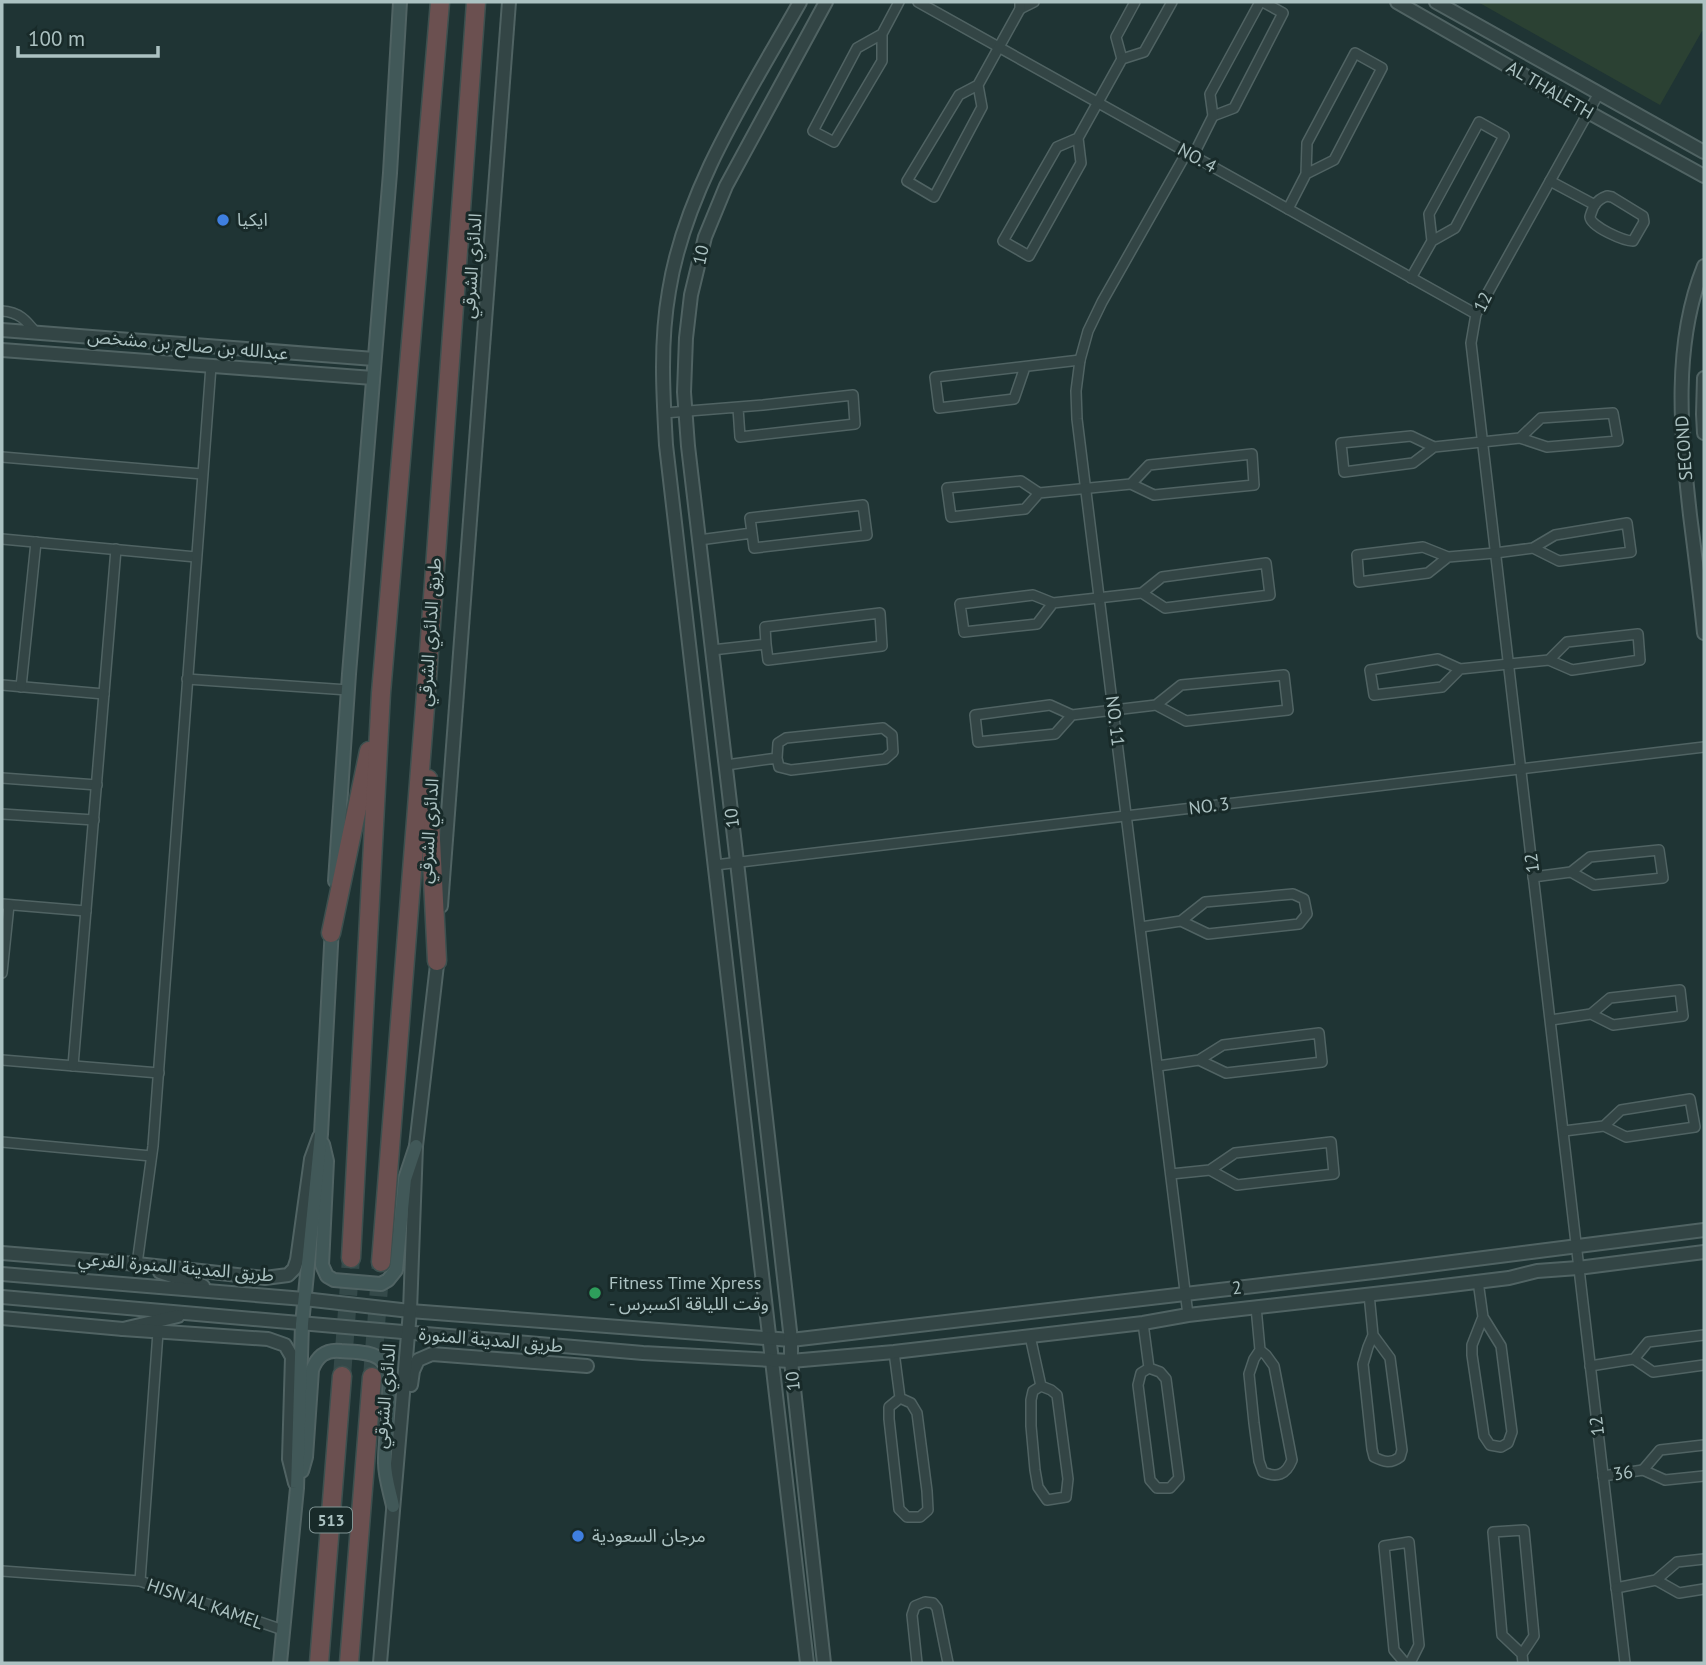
<svg xmlns="http://www.w3.org/2000/svg" width="1706" height="1665" font-family="'PT Sans','Noto Sans Arabic',sans-serif">
<style>
.green{fill:#2b4133}
.lines{fill:none;stroke-linecap:round;stroke-linejoin:round}
.motorway-tunnel{stroke:#344949;stroke-width:18;stroke-dasharray:18 9;stroke-linecap:butt}
.minor-casing{stroke:#506363;stroke-width:12}
.tertiary-casing{stroke:#506363;stroke-width:16}
.secondary-casing{stroke:#506363;stroke-width:16}
.motorway-casing{stroke:#3d504f;stroke-width:21}
.minor{stroke:#334545;stroke-width:9}
.tertiary{stroke:#334545;stroke-width:12}
.secondary{stroke:#415858;stroke-width:12}
.motorway{stroke:#6b5050;stroke-width:18}
.shop-dot{fill:#3f7fe0;stroke:#182a29;stroke-width:2.5}
.leisure-dot{fill:#2e9e5b;stroke:#182a29;stroke-width:2.5}
.labels{text-anchor:middle;stroke-width:6;stroke-linejoin:round;paint-order:stroke}
.shield{fill:#182a29;stroke:#809494;stroke-width:2}
.shield-label{font-size:16px;font-weight:bold;fill:#acc2c2}
.street-label{font-size:18px;fill:#acc2c2;stroke:#182a29}
.poi-label{font-size:18px;fill:#acc2c2;stroke:#182a29;text-anchor:start}
</style>
<rect width="100%" height="100%" fill="#1f3434"/>
<!-- green -->
<polygon class="green" points="1478,2 1704,2 1704,32 1702,31 1660,105"/>
<g class="lines">
<!-- motorway-tunnel -->
<g class="motorway-tunnel">
<polyline points="342,1376 351,1258"/>
<polyline points="372,1377 381,1262"/>
</g>
<!-- minor casing -->
<g class="minor-casing">
<g id="minor">
<polyline points="918,2 1476,314"/>
<polyline points="1020,9 1034,2"/>
<polyline points="882,34 857,48 813,131 834,142 882,61 882,34 899,2"/>
<polyline points="1122,59 1116,37 1135,2"/>
<polyline points="978,85 982,107 934,197 907,181 959,95 978,85 1020,9 1020,2"/>
<polyline points="1599,93 1476,314 1471,343 1625,1663"/>
<polyline points="1213,116 1234,108 1283,13 1263,2"/>
<polyline points="1078,138 1081,163 1029,256 1003,241 1057,147 1078,138 1122,59 1144,52 1172,2"/>
<polyline points="1187,152 1102,302 1088,331 1080,360 1076,391 1077,419 1188,1315"/>
<polyline points="1193,156 1213,116 1210,94 1260,2"/>
<polyline points="1550,181 1595,205"/>
<path d="M 1607,196 L 1612,197 L 1643,216 L 1644,222 L 1633,241 C 1624,241 1591,227 1590,217 C 1590,216 1593,208 1594,206 C 1597,201 1601,198 1607,196 Z"/>
<polyline points="1288,209 1306,174 1307,143 1355,53 1382,68 1334,160 1306,174"/>
<polyline points="1411,278 1432,241 1455,228 1504,136 1479,122 1429,214 1432,241"/>
<path d="M 2,311 C 19,312 26,320 36,333"/>
<polyline points="1025,367 1014,399 939,408 935,377 1080,360"/>
<polyline points="664,413 763,405 853,395 855,424 740,437 738,408"/>
<polyline points="1434,447 1413,463 1344,472 1341,443 1411,436 1434,447 1520,438 1547,447 1618,441 1613,413 1541,418 1520,438"/>
<polyline points="2,457 202,474"/>
<polyline points="1039,493 1025,509 951,517 947,488 1021,481 1039,493 1131,484 1149,465 1252,454 1254,485 1154,495 1131,484"/>
<polyline points="2,539 196,557"/>
<polyline points="699,540 752,533 754,548 867,535 863,505 750,518 752,533"/>
<polyline points="1448,557 1428,573 1359,582 1357,555 1423,547 1448,557 1495,553 1533,548 1555,535 1627,523 1631,552 1559,561 1533,548"/>
<polyline points="1053,603 1037,624 964,632 960,604 1033,595 1053,603 1142,593 1162,577 1266,563 1270,595 1165,608 1142,593"/>
<polyline points="712,650 766,644 768,660 882,646 880,613 765,627 766,644"/>
<polyline points="1460,669 1442,687 1374,695 1370,670 1438,659 1460,669 1549,660 1572,670 1640,660 1638,634 1567,642 1549,660"/>
<polyline points="187,679 348,690"/>
<polyline points="2,685 104,694"/>
<polyline points="21,687 36,542"/>
<polyline points="1072,715 1055,734 978,742 975,715 1050,705 1072,715 1156,705 1181,685 1284,675 1288,710 1186,721 1156,705"/>
<polyline points="726,765 777,758 779,767 791,770 885,759 893,752 892,735 883,728 786,738 778,743 777,758"/>
<polyline points="2,778 97,785"/>
<polyline points="2,814 94,820"/>
<polyline points="715,865 1704,747"/>
<polyline points="1533,877 1571,872 1590,857 1659,850 1663,878 1594,885 1571,872"/>
<polyline points="2,904 86,911"/>
<polyline points="1141,927 1181,921 1205,902 1293,894 1304,899 1307,914 1299,924 1208,934 1181,921"/>
<polyline points="2,973 9,905"/>
<polyline points="1551,1020 1591,1014 1610,998 1680,990 1683,1016 1613,1025 1591,1014"/>
<polyline points="2,1060 159,1073"/>
<polyline points="73,1066 116,549"/>
<polyline points="1158,1066 1199,1060 1223,1045 1319,1033 1322,1062 1226,1073 1199,1060"/>
<polyline points="1564,1131 1604,1126 1621,1110 1690,1099 1695,1127 1626,1137 1604,1126"/>
<polyline points="2,1142 151,1156"/>
<polyline points="1171,1174 1210,1170 1235,1153 1331,1142 1334,1174 1237,1185 1210,1170"/>
<polyline points="137,1264 153,1146 211,366"/>
<polyline points="1478,1281 1483,1317 1472,1345 1472,1355 1484,1436 1490,1445 1501,1447 1508,1443 1512,1432 1501,1346 1483,1317"/>
<path d="M 1369,1294 L 1373,1335 L 1368,1347 L 1363,1364 L 1372,1449 L 1374,1457 C 1384,1462 1391,1464 1400,1457 L 1402,1450 L 1390,1358 L 1373,1335"/>
<path d="M 1256,1307 L 1260,1350 L 1254,1359 L 1249,1374 L 1254,1423 L 1259,1461 L 1263,1472 C 1277,1478 1286,1475 1292,1460 L 1274,1366 L 1266,1355 L 1260,1350"/>
<polyline points="1143,1323 1149,1368 1141,1373 1138,1385 1150,1480 1157,1488 1170,1488 1179,1478 1166,1379 1160,1372 1149,1368"/>
<polyline points="1030,1336 1041,1386 1033,1391 1031,1400 1031,1426 1035,1470 1038,1487 1047,1500 1066,1497 1068,1479 1057,1395 1051,1390 1041,1386"/>
<polyline points="894,1352 900,1398 889,1407 889,1419 899,1509 907,1517 920,1517 928,1510 927,1491 917,1413 911,1403 900,1398"/>
<polyline points="1634,1359 1653,1372 1704,1365"/>
<polyline points="1590,1366 1634,1359 1648,1342 1704,1335"/>
<polyline points="1643,1470 1660,1450 1704,1445"/>
<polyline points="1603,1476 1643,1470 1665,1480 1704,1476"/>
<polyline points="2,1571 140,1581 283,1630"/>
<polyline points="1656,1580 1679,1593 1704,1589"/>
<polyline points="140,1581 158,1332"/>
<polyline points="1616,1588 1656,1580 1677,1562 1704,1559"/>
<polyline points="1522,1654 1534,1636 1524,1530 1493,1532 1502,1635 1522,1654 1523,1663"/>
<polyline points="917,1663 912,1615 915,1606 925,1602 933,1603 937,1608 948,1663"/>
<polyline points="1405,1663 1394,1650 1384,1546 1409,1542 1419,1645 1410,1663"/>
</g>
</g>
<!-- tertiary casing -->
<g class="tertiary-casing">
<g id="tertiary">
<path d="M 800,2 C 750,91 685,189 669,291 C 660,342 663,393 666,445 L 807,1663"/>
<polyline points="1397,2 1588,112 1704,176"/>
<polyline points="1436,2 1704,152"/>
<path d="M 1704,266 C 1672,345 1681,433 1690,515 C 1695,554 1700,593 1704,633"/>
<polyline points="2,330 374,359"/>
<polyline points="2,350 373,378"/>
<polyline points="1704,378 1703,414 1704,433"/>
<polyline points="441,906 509,2"/>
<polyline points="2,1253 137,1264 265,1278 288,1275 294,1269 297,1260 311,1159 319,1137"/>
<polyline points="160,1272 203,1286"/>
<polyline points="2,1274 304,1299 410,1311 791,1340 1382,1271 1704,1230"/>
<polyline points="2,1297 643,1353 791,1361 894,1352 1143,1323 1188,1315 1427,1288 1509,1278 1537,1271 1578,1268 1704,1252"/>
<polyline points="2,1318 123,1329 178,1316"/>
<polyline points="123,1329 268,1339 285,1345 292,1357 289,1459 295,1483"/>
<polyline points="411,1385 413,1371 418,1360 432,1354 587,1366"/>
<polyline points="380,1663 410,1311 416,1146 438,956"/>
<polyline points="824,1663 791,1361 791,1340 737,862 688,446 684,392 686,338 691,295 705,237 726,186 826,2"/>
</g>
</g>
<!-- secondary casing -->
<g class="secondary-casing">
<g id="secondary">
<polyline points="335,881 349,674 390,173 400,2"/>
<polyline points="323,1144 327,1161 322,1265 327,1276 334,1280 381,1284 388,1280 396,1270 405,1179 416,1146"/>
<path d="M 302,1471 L 306,1457 L 312,1370 C 317,1357 325,1349 341,1351 C 353,1352 374,1351 382,1361 C 396,1377 384,1440 385,1463 C 385,1477 390,1492 393,1506"/>
<polyline points="280,1663 297,1488 302,1324 321,1134 332,927"/>
</g>
</g>
<!-- motorway casing -->
<g class="motorway-casing">
<g id="motorway">
<polyline points="428,779 437,961"/>
<polyline points="331,933 369,751"/>
<polyline points="351,1258 381,693 440,2"/>
<polyline points="381,1262 425,707 476,2"/>
<polyline points="319,1663 342,1376"/>
<polyline points="349,1663 372,1377"/>
</g>
</g>
<!-- minor -->
<use href="#minor" class="minor"/>
<!-- tertiary -->
<use href="#tertiary" class="tertiary"/>
<!-- secondary -->
<use href="#secondary" class="secondary"/>
<!-- motorway -->
<use href="#motorway" class="motorway"/>
</g>
<!-- markers -->
<g class="shop-dot">
<circle cx="223" cy="220" r="7"/>
<circle cx="578" cy="1536" r="7"/>
</g>
<circle class="leisure-dot" cx="595" cy="1293" r="7"/>
<g class="labels">
<!-- shield labels -->
<rect class="shield" x="310" y="1507.5" width="42" height="25" rx="5"/>
<g class="shield-label">
<text x="331" y="1526">513</text>
</g>
<!-- street labels -->
<g class="street-label">
<text transform="translate(1550 90) rotate(30)" y="6">AL THALETH</text>
<text transform="translate(1197 158) rotate(29)" y="6">NO. 4</text>
<text transform="translate(701 255) rotate(-77)" y="6">10</text>
<text transform="translate(472 266) rotate(-86)" y="6">الدائري الشرقي</text>
<text transform="translate(1483 302) rotate(-63)" y="6">12</text>
<text transform="translate(188 345) rotate(5)" y="6">عبدالله بن صالح بن مشخص</text>
<text transform="translate(1684 448) rotate(-94)" y="6">SECOND</text>
<text transform="translate(430 632) rotate(-86)" y="6">طريق الدائري الشرقي</text>
<text transform="translate(1115 721) rotate(83)" y="6">NO. 11</text>
<text transform="translate(1209 806) rotate(-7)" y="6">NO. 3</text>
<text transform="translate(732 818) rotate(-97)" y="6">10</text>
<text transform="translate(429 831) rotate(-86)" y="6">الدائري الشرقي</text>
<text transform="translate(1532 863) rotate(-97)" y="6">12</text>
<text transform="translate(176 1267) rotate(5)" y="6">طريق المدينة المنورة الفرعي</text>
<text transform="translate(1237 1288) rotate(-7)" y="6">2</text>
<text transform="translate(491 1340) rotate(5)" y="6">طريق المدينة المنورة</text>
<text transform="translate(793 1381) rotate(-96)" y="6">10</text>
<text transform="translate(385 1396) rotate(-85)" y="6">الدائري الشرقي</text>
<text transform="translate(1597 1426) rotate(-97)" y="6">12</text>
<text transform="translate(1623 1473) rotate(-9)" y="6">36</text>
<text transform="translate(205 1604) rotate(19)" y="6">HISN AL KAMEL</text>
</g>
<!-- poi labels -->
<g class="poi-label">
<text x="237" y="226">ايكيا</text>
<text x="609" y="1289">Fitness Time Xpress<tspan x="609" dy="21">- وقت اللياقة اكسبرس</tspan></text>
<text x="592" y="1542">مرجان السعودية</text>
</g>
</g>
<!-- border -->
<rect width="1706" height="1665" fill="none" stroke="#acc2c2" stroke-width="7"/>
<!-- scale -->
<path d="M18 46v10h140v-10" fill="none" stroke="#acc2c2" stroke-width="3.5"/>
<text x="28" y="46" font-size="21" fill="#acc2c2" stroke="#182a29" stroke-width="5" paint-order="stroke">100 m</text>
</svg>
